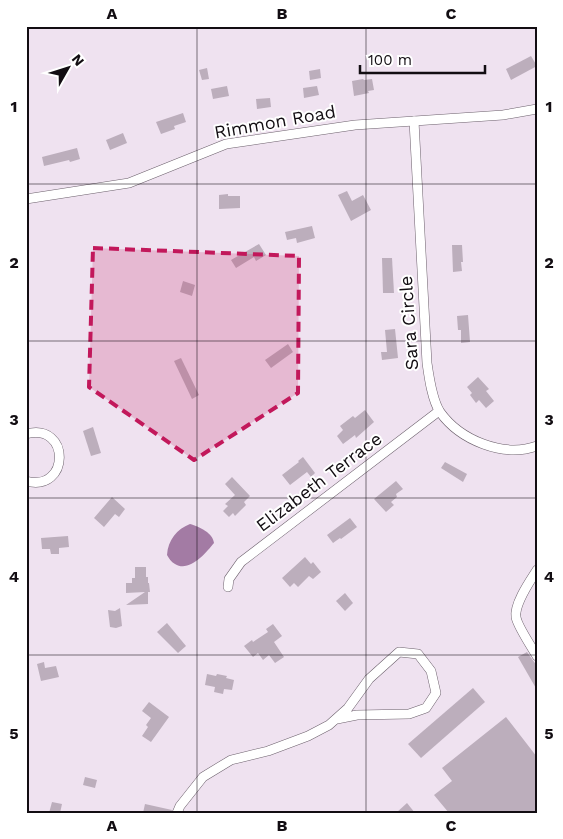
<svg xmlns="http://www.w3.org/2000/svg" width="563" height="839" font-family="'Work Sans',sans-serif">
<style>
.water{fill:#a37ba4}
.building{fill:#bcaebc}
.lines{fill:none;stroke-linecap:round;stroke-linejoin:round}
.minor-casing{stroke:#6c606c;stroke-width:10}
.minor{stroke:#fff;stroke-width:9}
.marked{fill:#c2185b;fill-opacity:0.2;stroke:#c2185b;stroke-width:4;stroke-dasharray:10 6;stroke-linejoin:round}
.grid{fill:none;stroke:#120d12;stroke-width:1;stroke-opacity:0.55}
.labels{text-anchor:middle;stroke-width:4;stroke-linejoin:round;paint-order:stroke}
.street-label{font-size:18px;fill:#120d12;stroke:#fff}
.neatline{fill:none;stroke:#120d12;stroke-width:2}
.grid-label{font-size:16px;text-anchor:middle;font-weight:bold;fill:#120d12}
</style>
<rect width="100%" height="100%" fill="#efe2f0"/>
<!-- water -->
<path class="water" d="M 190,524 C 200,527 213,533 214,543 C 206,553 189,573 175,564 C 171,562 169,558 167,555 C 168,540 177,529 190,524 Z"/>
<!-- building -->
<g class="building">
<polygon points="531,56 537,66 511,80 506,69"/>
<polygon points="207,68 209,79 202,80 199,70"/>
<polygon points="320,69 321,78 310,80 309,71"/>
<polygon points="363,79 364,80 372,79 374,90 368,91 369,93 354,96 352,81"/>
<polygon points="227,86 229,96 213,99 211,89"/>
<polygon points="317,86 319,95 304,98 303,88"/>
<polygon points="270,98 271,107 257,109 256,99"/>
<polygon points="183,113 186,122 174,126 175,129 161,134 156,122"/>
<polygon points="123,133 127,143 110,150 106,140"/>
<polygon points="77,148 80,159 70,162 69,160 44,166 42,157"/>
<polygon points="347,191 352,201 363,195 371,210 351,221 338,195"/>
<polygon points="228,194 228,196 240,196 240,208 219,209 219,195"/>
<polygon points="312,226 315,238 297,243 296,238 287,240 285,232"/>
<polygon points="259,244 266,255 256,261 254,257 236,268 231,260"/>
<polygon points="452,245 462,245 463,262 461,262 462,271 453,272"/>
<polygon points="382,258 392,258 394,293 383,293"/>
<polygon points="183,281 195,285 192,296 180,292"/>
<polygon points="468,315 470,342 461,343 461,330 458,330 457,316"/>
<polygon points="395,329 398,358 382,360 381,352 387,352 385,330"/>
<polygon points="288,344 293,352 271,368 265,360"/>
<polygon points="181,358 199,395 192,399 174,361"/>
<polygon points="478,377 489,389 486,391 494,401 486,408 479,400 476,403 470,395 472,393 467,387"/>
<polygon points="365,410 374,422 356,438 355,435 343,444 337,436 343,430 340,426 353,416 355,418"/>
<polygon points="93,427 101,453 91,456 83,431"/>
<polygon points="303,457 315,473 311,477 307,472 290,485 282,475 299,462 298,461"/>
<polygon points="445,462 467,474 463,482 441,468"/>
<polygon points="232,477 250,496 244,502 246,505 235,516 233,513 229,517 223,511 228,506 225,504 235,495 225,484"/>
<polygon points="396,481 403,489 396,494 397,497 391,502 394,505 386,512 374,499"/>
<polygon points="112,497 125,509 119,517 115,514 104,527 94,518"/>
<polygon points="350,518 357,527 341,539 340,538 333,543 327,535"/>
<polygon points="68,536 69,547 59,548 59,554 51,554 50,549 42,549 41,538"/>
<polygon points="305,557 311,564 313,562 321,572 313,579 309,576 298,587 294,583 290,587 282,578"/>
<polygon points="135,567 146,567 146,577 148,577 148,583 149,583 150,592 148,592 148,604 126,605 145,592 126,593 126,583 132,583 132,578 135,578"/>
<polygon points="345,593 353,603 345,611 336,601"/>
<polygon points="120,608 122,626 116,628 110,627 108,610 115,611"/>
<polygon points="167,623 186,646 178,653 157,632"/>
<polygon points="273,624 282,636 274,642 284,657 275,663 269,655 263,660 258,653 253,657 244,646 252,640 253,642 268,632 266,629"/>
<polygon points="527,652 537,666 537,690 518,657"/>
<polygon points="44,662 45,668 56,666 59,677 41,681 37,664"/>
<polygon points="207,674 216,676 217,674 227,676 226,678 234,680 232,690 224,689 223,694 214,692 215,687 205,685"/>
<polygon points="473,688 485,702 421,758 408,744"/>
<polygon points="149,702 169,717 151,742 142,736 148,727 146,725 151,718 142,711"/>
<polygon points="506,717 537,757 537,813 449,813 434,795 452,781 442,768"/>
<polygon points="85,777 97,780 95,788 83,785"/>
<polygon points="52,802 62,804 60,813 49,813"/>
<polygon points="407,803 415,813 396,813"/>
<polygon points="145,804 172,810 171,813 143,813"/>
</g>
<g class="lines">
<!-- minor casing -->
<g class="minor-casing">
<g id="minor">
<path d="M 414,121 L 427,363 C 429,377 432,400 440,412 C 460,440 503,458 537,446"/>
<polyline points="26,199 129,183 226,144 355,125 503,115 537,109"/>
<path d="M 26,434 C 71,422 70,493 26,481"/>
<path d="M 537,570 C 530,581 514,604 516,617 C 517,625 532,648 537,656"/>
<polyline points="228,587 229,579 241,562 439,411"/>
<polyline points="177,813 180,806 203,777 231,760 268,751 308,736 329,725 348,708 369,679 399,652 418,654 431,671 436,693 426,708 409,714 357,715 337,719"/>
</g>
</g>
<!-- minor -->
<use href="#minor" class="minor"/>
</g>
<!-- marked area -->
<path class="marked" d="M 93,248 L 299,256 L 298,393 L 194,460 L 89,387 Z"/>
<!-- grid -->
<path class="grid" d="M 197,26 L 197,813M 366,26 L 366,813M 26,184 L 537,184M 26,341 L 537,341M 26,498 L 537,498M 26,655 L 537,655"/>
<g class="labels">
<!-- street labels -->
<g class="street-label">
<text transform="translate(275 122) rotate(-10)" y="6">Rimmon Road</text>
<text transform="translate(409 323) rotate(-94)" y="6">Sara Circle</text>
<text transform="translate(319 482) rotate(-37)" y="6">Elizabeth Terrace</text>
</g>
</g>
<!-- border -->
<rect width="563" height="839" fill="none" stroke="#ffffff" stroke-width="55"/>
<!-- north arrow -->
<g transform="translate(68 68) rotate(51)" stroke="#ffffff" stroke-width="4" paint-order="stroke">
<path d="M0-4L9 19L0 12L-9 19Z" fill="#120d12"/>
<text y="-8" font-size="14" font-weight="bold" text-anchor="middle" fill="#120d12">N</text>
</g>
<!-- scale -->
<path d="M360 65v8h125v-8" fill="none" stroke="#120d12" stroke-width="2.5"/>
<text x="368" y="65" font-size="15" fill="#120d12" stroke="#ffffff" stroke-width="4" paint-order="stroke">100 m</text>
<rect x="28" y="28" width="508" height="784" class="neatline"/>
<g class="grid-label">
<text x="112" y="19">A</text>
<text x="282" y="19">B</text>
<text x="451" y="19">C</text>
<text x="14" y="112">1</text>
<text x="549" y="112">1</text>
<text x="14" y="268">2</text>
<text x="549" y="268">2</text>
<text x="14" y="425">3</text>
<text x="549" y="425">3</text>
<text x="14" y="582">4</text>
<text x="549" y="582">4</text>
<text x="14" y="739">5</text>
<text x="549" y="739">5</text>
<text x="112" y="831">A</text>
<text x="282" y="831">B</text>
<text x="451" y="831">C</text>
</g>
</svg>
